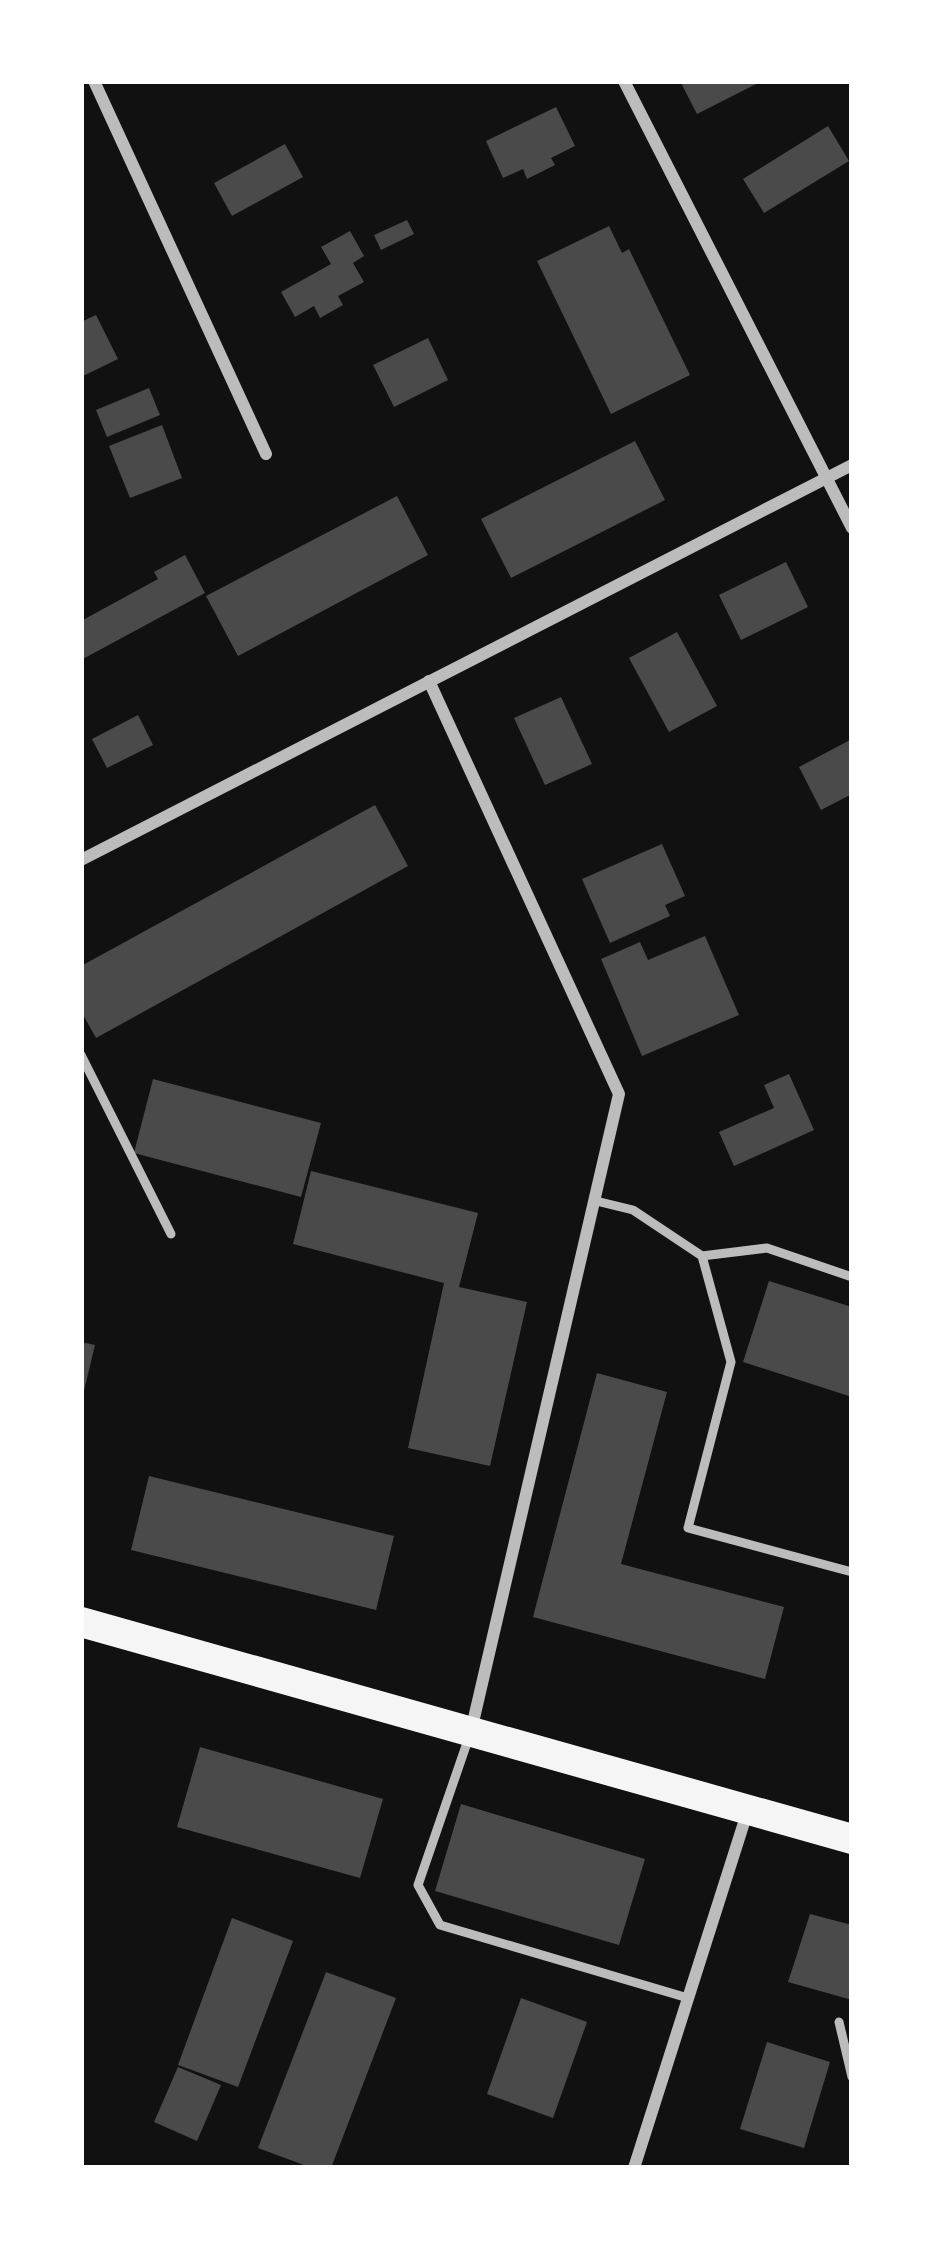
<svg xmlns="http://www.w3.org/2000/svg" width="933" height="2249" font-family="Montserrat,sans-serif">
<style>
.building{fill:#4a4a4a}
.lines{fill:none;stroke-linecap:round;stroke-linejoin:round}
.service{stroke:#bcbcbc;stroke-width:9}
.minor{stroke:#bcbcbc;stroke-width:12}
.primary{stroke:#f5f5f5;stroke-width:30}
</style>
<rect width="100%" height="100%" fill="#111"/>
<!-- building -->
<g class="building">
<polygon points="680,81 762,81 697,114"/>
<polygon points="556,107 575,146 551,158 555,165 527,179 523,169 503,178 486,141"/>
<polygon points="828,126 849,161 764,213 743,179"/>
<polygon points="285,144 303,177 232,216 214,183"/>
<polygon points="407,220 414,234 381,250 374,235"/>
<polygon points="609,226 622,253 629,249 690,375 611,414 537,261"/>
<polygon points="350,231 364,256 353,263 364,282 338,296 343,305 320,318 314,306 295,317 281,292 331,264 321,247"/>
<polygon points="96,315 118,359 81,377 81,322"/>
<polygon points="428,338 448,380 394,407 373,365"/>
<polygon points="149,388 160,415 107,437 96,410"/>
<polygon points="162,425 182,478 130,498 109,446"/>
<polygon points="635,441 665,500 511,578 481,519"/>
<polygon points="397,496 428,555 238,656 206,596"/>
<polygon points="185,555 205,593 81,660 81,621 158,579 154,572"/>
<polygon points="786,562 808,607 741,640 719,595"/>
<polygon points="677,632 717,706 669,732 629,658"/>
<polygon points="561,697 592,764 545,785 514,718"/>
<polygon points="138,715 153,745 107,768 92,739"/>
<polygon points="852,739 852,794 821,810 799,767"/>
<polygon points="375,805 408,866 96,1038 81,1011 81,966"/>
<polygon points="662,844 685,896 665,905 670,916 610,943 582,879"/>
<polygon points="705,936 739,1015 642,1056 601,959 640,942 648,960"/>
<polygon points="789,1074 814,1130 734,1166 719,1132 774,1108 764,1085"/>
<polygon points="153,1079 321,1123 301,1197 134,1153"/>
<polygon points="311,1171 478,1213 459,1287 527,1302 490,1466 408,1448 444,1283 293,1244"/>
<polygon points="769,1281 852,1307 852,1397 743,1362"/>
<polygon points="81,1342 95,1345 83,1395 81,1395"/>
<polygon points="597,1373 667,1392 621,1564 784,1607 765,1679 533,1617"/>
<polygon points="149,1476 394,1536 376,1610 131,1550"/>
<polygon points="200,1747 383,1799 360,1878 177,1827"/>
<polygon points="461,1804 645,1859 619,1945 435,1891"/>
<polygon points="810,1914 852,1925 852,2000 788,1982"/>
<polygon points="232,1918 293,1941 238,2087 178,2065"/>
<polygon points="326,1972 396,1998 331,2168 312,2168 258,2148"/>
<polygon points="521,1998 587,2022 553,2118 487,2094"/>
<polygon points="767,2042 830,2062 804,2148 740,2129"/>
<polygon points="178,2067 221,2085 197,2141 154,2122"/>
</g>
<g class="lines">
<!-- service -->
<g class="service">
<polyline points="81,1055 171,1234"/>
<polyline points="596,1201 633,1210 702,1256 767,1248 852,1277"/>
<polyline points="702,1256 731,1362 688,1528 852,1572"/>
<polyline points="469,1737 418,1885 440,1925 688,1998"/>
<polyline points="839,2022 852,2077"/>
</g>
<!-- minor -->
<g class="minor">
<polyline points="94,81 266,454"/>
<polyline points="624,81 852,528"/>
<polyline points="429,681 619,1094 471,1731"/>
<polyline points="81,860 852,465"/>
<polyline points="634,2168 748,1810"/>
</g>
<!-- primary -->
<polyline class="primary" points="81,1622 852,1839"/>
</g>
<!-- border -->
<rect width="933" height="2249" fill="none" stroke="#ffffff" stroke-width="168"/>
</svg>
